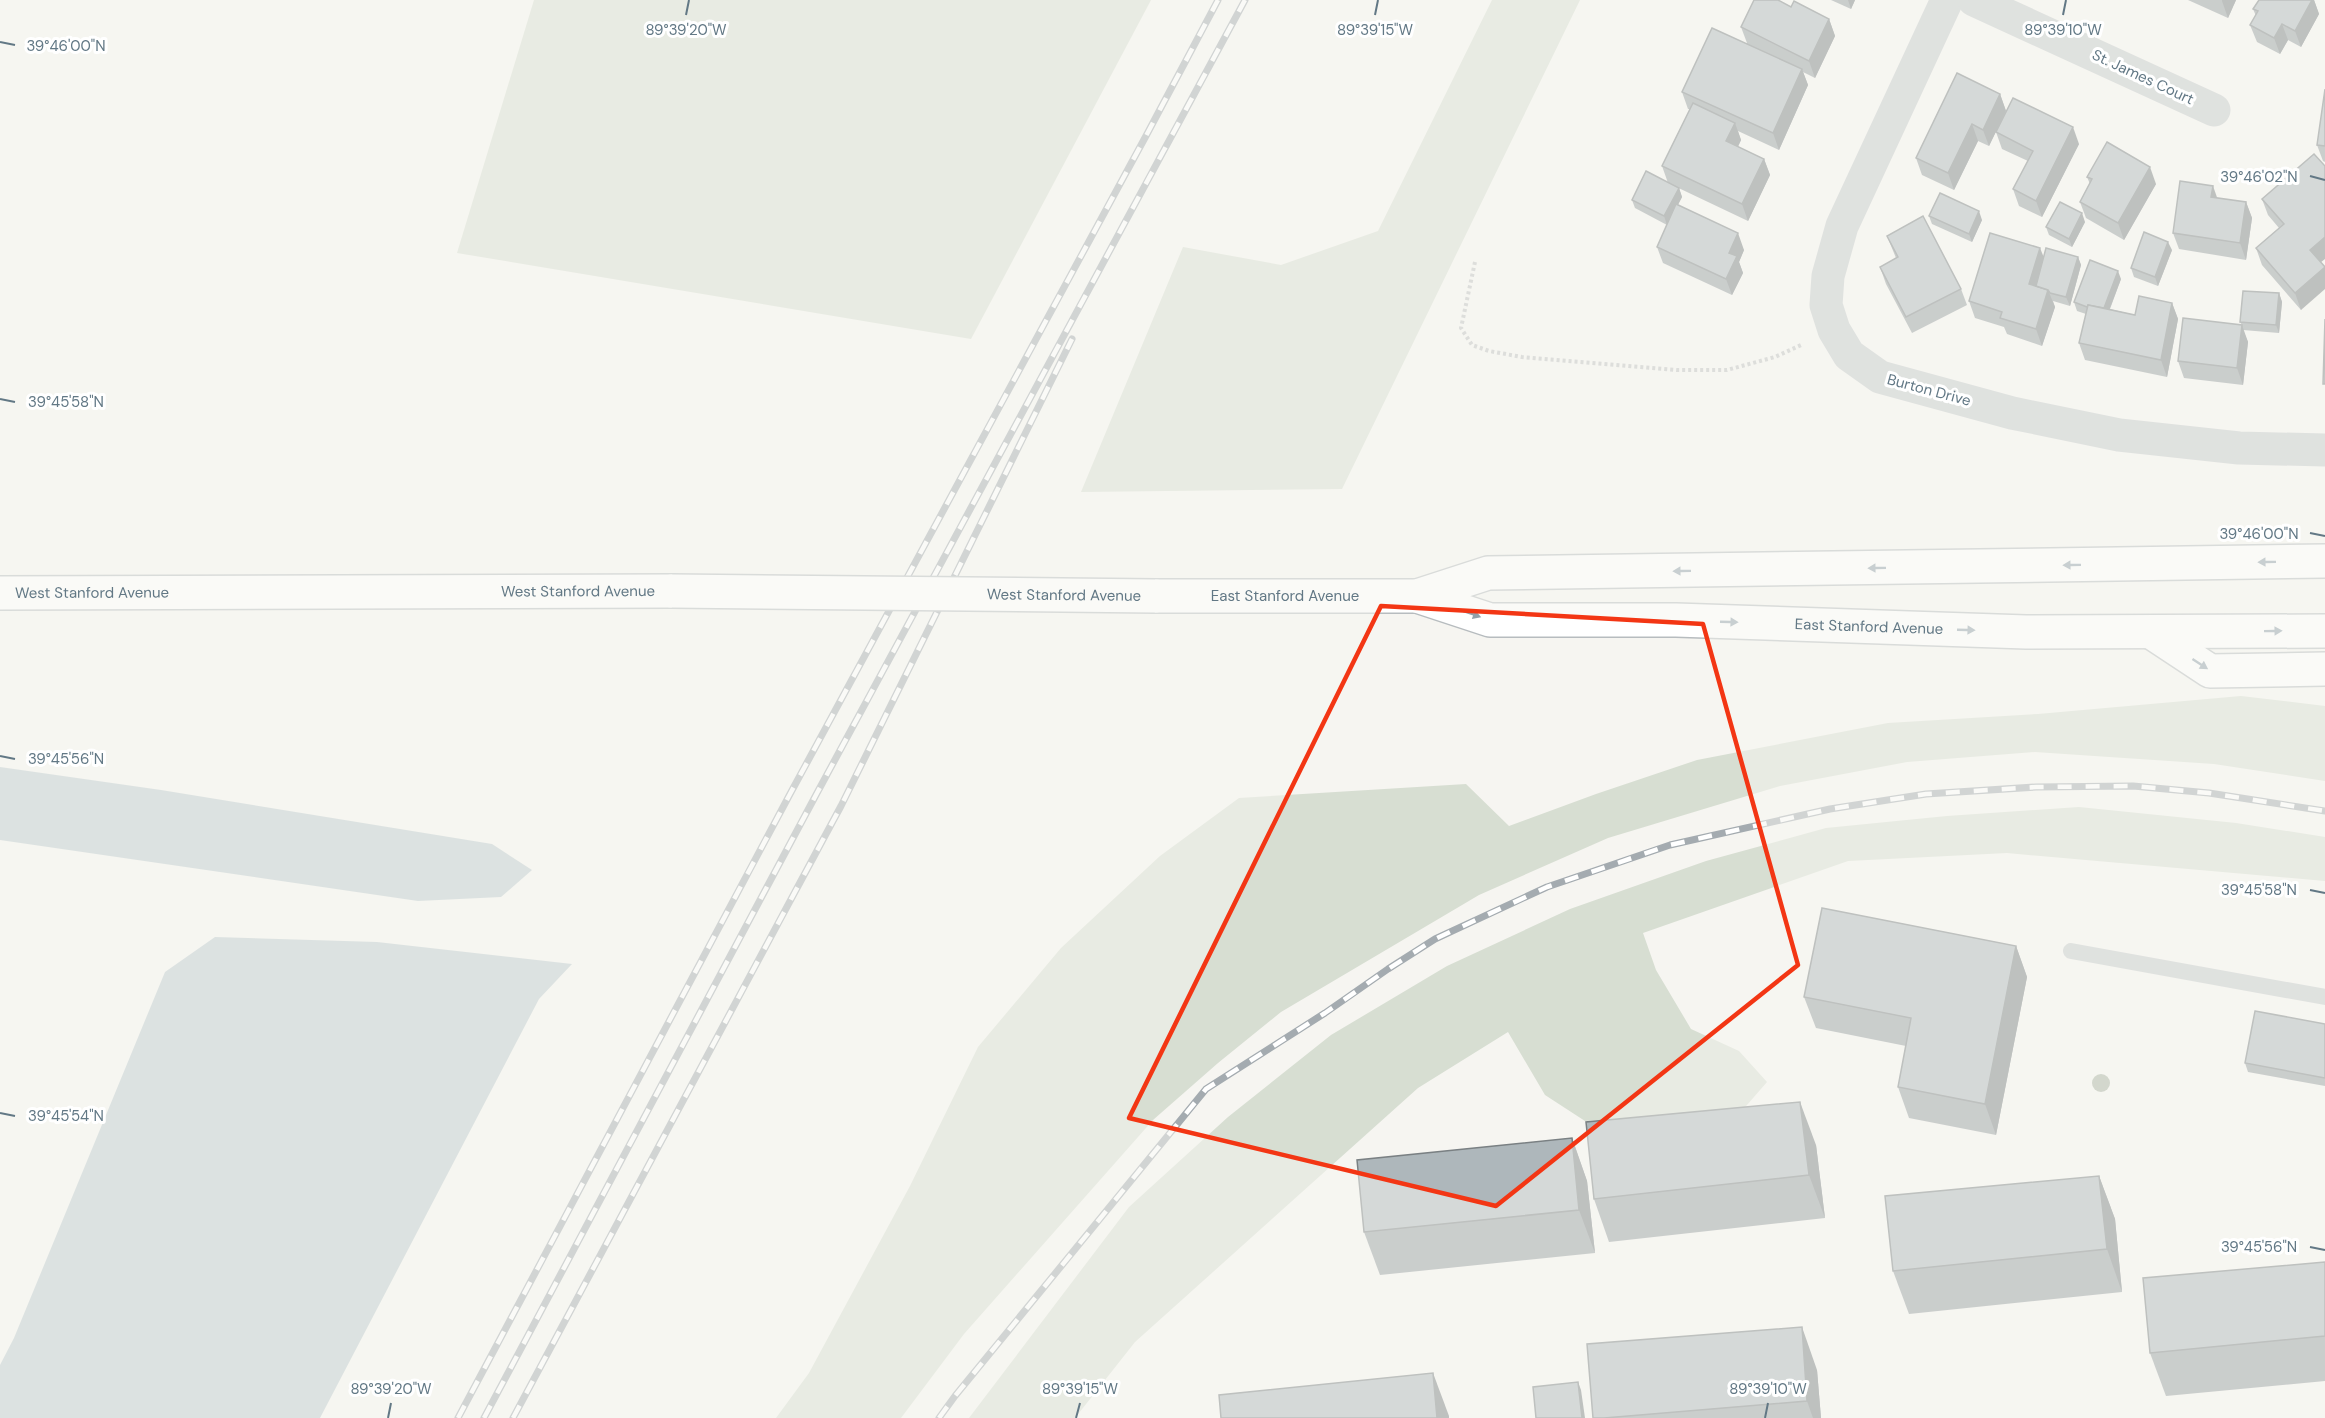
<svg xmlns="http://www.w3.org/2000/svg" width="2325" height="1418" font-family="'DM Sans',sans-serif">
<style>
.green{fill:#d7ded2}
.water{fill:#bdcbcf}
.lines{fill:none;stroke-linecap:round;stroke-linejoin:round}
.primary-casing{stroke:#b7bcbf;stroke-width:36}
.path{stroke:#bec0c2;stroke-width:4;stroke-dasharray:3 3;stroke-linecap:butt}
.lane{stroke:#c4c9cb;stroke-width:16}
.street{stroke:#c4c9cb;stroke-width:33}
.primary{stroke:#fff;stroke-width:33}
.rail-casing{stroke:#a4abb0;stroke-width:7}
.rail{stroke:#fff;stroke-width:4.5;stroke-dasharray:14;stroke-linecap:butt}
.primary-bridge-casing{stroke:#b7bcbf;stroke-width:36;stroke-linecap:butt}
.primary-bridge{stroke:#fff;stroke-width:33}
.tree{fill:#a8b2a2}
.wall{fill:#969da1}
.shaded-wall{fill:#7a8083}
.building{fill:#aeb7bb;stroke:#7a8083;stroke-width:1.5}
.oneway{fill:#91a0aa}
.marked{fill:none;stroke:#f33614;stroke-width:4.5;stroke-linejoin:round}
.ticks{fill:none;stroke:#627885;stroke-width:2}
.labels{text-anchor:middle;stroke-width:6;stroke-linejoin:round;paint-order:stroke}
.street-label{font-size:15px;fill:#627885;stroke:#fff}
.ticks-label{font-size:15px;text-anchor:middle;fill:#627885;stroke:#fff;stroke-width:6;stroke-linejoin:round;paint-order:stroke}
</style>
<rect width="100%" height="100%" fill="#f6f5f1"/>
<!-- green -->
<g class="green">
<polygon points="534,0 1151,0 971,339 457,253"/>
<polygon points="1492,0 1580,0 1342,489 1081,492 1183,247 1281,265 1378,231"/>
<polygon points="2241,696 2325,706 2325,781 2214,764 2035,752 1907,762 1780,786 1608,838 1479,895 1281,1012 1218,1063 1153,1120 964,1334 901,1418 776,1418 809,1373 910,1186 978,1047 1061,948 1160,856 1239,798 1466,784 1509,826 1596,794 1697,760 1888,723 2038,714"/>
<polygon points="2079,807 2236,823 2325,837 2325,881 2007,853 1848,861 1643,933 1656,970 1691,1029 1739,1051 1767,1082 1740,1113 1668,1115 1585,1121 1545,1095 1508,1032 1418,1088 1135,1342 1075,1418 969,1418 1129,1207 1228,1117 1331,1035 1447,966 1570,909 1706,861 1826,828 1947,816"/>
</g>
<!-- water -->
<g class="water">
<polygon points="0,767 161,790 492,844 532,870 501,897 418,901 0,840"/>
<polygon points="215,937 377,942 572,964 539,999 320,1418 0,1418 0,1365 14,1338 165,972"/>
</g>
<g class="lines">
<!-- primary casing -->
<g class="primary-casing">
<g id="primary">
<path id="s1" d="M 0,593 L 672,591"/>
<path id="s2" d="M 1155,596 L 1417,596 L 1488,573 L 2325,561"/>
<path id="s3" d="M 1417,596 L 1490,620 L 1676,620 L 2026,632 L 2325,631"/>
<polyline points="2151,632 2210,671 2325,669"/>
</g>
</g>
<!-- path -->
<polyline class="path" points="1475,262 1461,328 1472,345 1489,351 1522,357 1677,370 1727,370 1775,357 1801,345"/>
<!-- lane -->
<polyline class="lane" points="2071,951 2325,997"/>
<!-- street -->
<g class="street">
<polyline points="1947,0 1842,226 1828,276 1826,305 1834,330 1849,355 1880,377 2012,413 2119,435 2239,448 2325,450"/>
<polyline points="1974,0 2214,110"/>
</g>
<!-- primary -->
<use href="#primary" class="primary"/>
<!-- rail casing -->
<g class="rail-casing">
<g id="rail">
<polyline points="458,1418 790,794 1147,134 1218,0"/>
<polyline points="484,1418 817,793 1245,0"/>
<polyline points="513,1418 841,806 1072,339"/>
<polyline points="939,1418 955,1396 1206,1089 1325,1013 1388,969 1435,939 1547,887 1670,845 1830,809 1926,794 2036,787 2133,786 2209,793 2325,811"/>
</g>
</g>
<!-- rail -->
<use href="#rail" class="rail"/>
<!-- primary-bridge casing -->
<g class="primary-bridge-casing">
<g id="primary-bridge">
<path id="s4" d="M 672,591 L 1155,596"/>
</g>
</g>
<!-- primary-bridge -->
<use href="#primary-bridge" class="primary-bridge"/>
</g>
<!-- trees -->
<circle class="tree" cx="2101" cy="1083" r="9"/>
<!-- wall -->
<g class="wall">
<polygon points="1831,0 1855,0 1851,9"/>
<polygon points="2188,0 2236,0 2228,18"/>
<polygon points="2259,0 2314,0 2319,14 2301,47 2288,40 2280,54 2257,42 2250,25 2256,16 2253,9"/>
<polygon points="1791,7 1829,19 1835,36 1815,78 1803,72 1808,85 1779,150 1738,131 1741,140 1738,147 1764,159 1770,175 1748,221 1668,183 1662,166 1690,109 1688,109 1682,92 1747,43 1741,27"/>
<polygon points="2325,89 2325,162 2323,161 2317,145"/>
<polygon points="2000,94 2006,111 1989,146 1978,141 1954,190 1922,175 1916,158"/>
<polygon points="1996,132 2079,144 2042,217 2019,206 2013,189 2028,161 2002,149"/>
<polygon points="2087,177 2156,184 2124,240 2086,218 2080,202 2090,184"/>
<polygon points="1679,188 1682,197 1678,205 1744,250 1739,262 1743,273 1732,295 1663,263 1657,247 1667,225 1635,208 1632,200"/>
<polygon points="2217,198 2246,202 2252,218 2246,260 2179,249 2173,233"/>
<polygon points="2262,199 2321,263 2301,310 2262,265 2256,248 2279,228 2268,215"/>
<polygon points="1929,216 1982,220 1972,242 1932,224"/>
<polygon points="2085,222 2072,247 2049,235 2046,227"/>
<polygon points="1887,236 1961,289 1967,305 1912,333 1886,284 1880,267 1896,258"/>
<polygon points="2172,250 2158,286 2134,277 2131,268"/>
<polygon points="2044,257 2078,257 2081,265 2070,306 2053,301 2055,307 2042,346 2007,334 2004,327 1975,318 1969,301"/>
<polygon points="2121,279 2110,309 2135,315 2172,303 2178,319 2167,377 2085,360 2079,343 2086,314 2077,311 2074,302"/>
<polygon points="2279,293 2282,302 2279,333 2243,330 2248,342 2243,385 2184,378 2178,361 2242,325 2240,322"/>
<polygon points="2016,946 2027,977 1996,1135 1909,1118 1898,1087 1906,1046 1816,1028 1804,997"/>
<polygon points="2325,1024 2325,1086 2248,1072 2245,1063"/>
<polygon points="1572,1138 1587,1181 1595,1253 1380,1275 1364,1232"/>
<polygon points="1816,1145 1825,1218 1609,1242 1594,1199"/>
<polygon points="2099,1176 2115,1219 2122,1292 1909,1314 1893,1271"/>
<polygon points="2325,1262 2325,1381 2166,1396 2150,1353"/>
<polygon points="1817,1370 1821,1418 1593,1418"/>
</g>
<!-- shaded-wall -->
<g class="shaded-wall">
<polygon points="1848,0 1855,0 1851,9"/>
<polygon points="2222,0 2236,0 2228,18 2222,1"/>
<polygon points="2312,0 2314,0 2319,14 2301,47 2295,31"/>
<polygon points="1829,19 1835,36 1815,78 1809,61"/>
<polygon points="2282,24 2288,40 2280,54 2274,38"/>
<polygon points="1802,69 1808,85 1779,150 1773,133"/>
<polygon points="2000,94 2006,111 1989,146 1983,130"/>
<polygon points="1735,123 1741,140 1732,158 1726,141"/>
<polygon points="1972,124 1978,141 1954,190 1948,173"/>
<polygon points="2073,127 2079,144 2042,217 2036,201"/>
<polygon points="1764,159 1770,175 1748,221 1742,204"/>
<polygon points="2150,167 2156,184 2124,240 2118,223"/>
<polygon points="2213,186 2219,203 2211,197"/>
<polygon points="1679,188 1682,197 1667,225 1664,216"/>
<polygon points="2246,202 2252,218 2246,260 2240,243"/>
<polygon points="1979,211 1982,220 1972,242 1969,234"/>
<polygon points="2082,213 2085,222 2072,247 2069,239"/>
<polygon points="1738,233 1744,250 1739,262 1743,273 1732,295 1726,279 1729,253"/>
<polygon points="2325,237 2325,259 2316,266 2310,250"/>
<polygon points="2168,242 2172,250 2158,286 2155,277"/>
<polygon points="2040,248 2047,265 2039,290 2029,284"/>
<polygon points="2078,257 2081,265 2070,306 2066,297"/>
<polygon points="2325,267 2325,289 2301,310 2295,293"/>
<polygon points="2118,271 2121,279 2105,321 2102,313"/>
<polygon points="2048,290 2055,307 2042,346 2036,329"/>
<polygon points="2279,293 2282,302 2279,333 2276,325"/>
<polygon points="2172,303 2178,319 2167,377 2161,360"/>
<polygon points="2242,325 2248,342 2243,385 2237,368"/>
<polygon points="2016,946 2027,977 1996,1135 1985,1104"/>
<polygon points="1800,1102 1816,1145 1825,1218 1809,1175"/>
<polygon points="1572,1138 1587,1181 1595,1253 1579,1210"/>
<polygon points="2099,1176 2115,1219 2122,1292 2107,1249"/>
<polygon points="1802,1327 1817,1370 1821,1418 1813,1418 1807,1401"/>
<polygon points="1433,1373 1449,1416 1449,1418 1437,1418"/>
<polygon points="1578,1382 1581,1390 1585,1418 1582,1418"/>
</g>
<!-- building -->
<g class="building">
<polygon points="1754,0 1778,0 1791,7 1794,1 1829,19 1809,61 1741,27"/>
<polygon points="2259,0 2312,0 2295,31 2282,24 2274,38 2250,25 2258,11 2253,9"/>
<polygon points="1712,28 1802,69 1773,133 1682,92"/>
<polygon points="1957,73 2000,94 1983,130 1972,124 1948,173 1916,158"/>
<polygon points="2325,89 2325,146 2317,145"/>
<polygon points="2013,98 2073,127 2036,201 2013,189 2033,151 1996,132"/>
<polygon points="1693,103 1735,123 1726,141 1764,159 1742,204 1662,166"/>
<polygon points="2107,142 2150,167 2118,223 2080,202 2092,179 2087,177"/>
<polygon points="2314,154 2325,166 2325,237 2310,250 2325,267 2295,293 2256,248 2284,224 2262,199"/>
<polygon points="1646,171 1679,188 1664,216 1632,200"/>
<polygon points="2180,181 2213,186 2211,197 2246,202 2240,243 2173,233"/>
<polygon points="1940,193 1979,211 1969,234 1929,216"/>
<polygon points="2060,202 2082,213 2069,239 2046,227"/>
<polygon points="1676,204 1738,233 1729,253 1737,256 1726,279 1657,247"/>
<polygon points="1923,216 1961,289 1906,317 1880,267 1898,257 1887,236"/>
<polygon points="2144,232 2168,242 2155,277 2131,268"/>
<polygon points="1990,233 2040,248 2029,284 2048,290 2036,329 2000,318 2002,312 1969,301"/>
<polygon points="2046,248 2078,257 2066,297 2050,293 2048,290 2036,286"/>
<polygon points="2090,260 2118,271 2104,308 2088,305 2087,307 2074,302"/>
<polygon points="2243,291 2279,293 2276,325 2240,322"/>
<polygon points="2139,296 2172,303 2161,360 2079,343 2088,305 2135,315"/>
<polygon points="2183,318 2242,325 2237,368 2178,361"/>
<polygon points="2325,319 2325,384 2323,384"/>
<polygon points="1822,908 2016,946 1985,1104 1898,1087 1911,1018 1804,997"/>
<polygon points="2255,1011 2325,1024 2325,1078 2245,1063"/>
<polygon points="1800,1102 1809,1175 1594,1199 1586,1122"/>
<polygon points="1572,1138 1579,1210 1364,1232 1357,1160"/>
<polygon points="2099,1176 2107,1249 1893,1271 1885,1196"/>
<polygon points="2325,1262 2325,1336 2150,1353 2143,1278"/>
<polygon points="1802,1327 1807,1401 1604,1418 1593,1418 1587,1344"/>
<polygon points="1433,1373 1437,1418 1221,1418 1219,1395"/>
<polygon points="1578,1382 1582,1418 1536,1418 1533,1387"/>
</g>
<!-- one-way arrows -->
<defs><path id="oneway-solid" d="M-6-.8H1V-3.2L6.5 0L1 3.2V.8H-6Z" transform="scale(1.5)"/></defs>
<g class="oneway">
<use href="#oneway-solid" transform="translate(2267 562) rotate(179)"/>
<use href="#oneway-solid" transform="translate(2072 565) rotate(179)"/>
<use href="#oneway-solid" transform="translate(1877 568) rotate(179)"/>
<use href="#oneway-solid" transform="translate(1682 571) rotate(179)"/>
<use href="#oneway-solid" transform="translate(1472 614) rotate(19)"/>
<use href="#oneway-solid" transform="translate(1729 622) rotate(2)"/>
<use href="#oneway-solid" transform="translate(1966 630) rotate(2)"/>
<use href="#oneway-solid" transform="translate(2273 631) rotate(-1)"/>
<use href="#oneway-solid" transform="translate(2200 664) rotate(33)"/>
</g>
<!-- marked area -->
<path d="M0 0H2325V1418H0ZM 1381,606 L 1703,624 L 1798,965 L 1496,1206 L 1129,1118 Z" fill="#f6f5f1" fill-opacity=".55" fill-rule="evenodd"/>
<path class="marked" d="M 1381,606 L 1703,624 L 1798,965 L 1496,1206 L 1129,1118 Z"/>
<!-- ticks -->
<path class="ticks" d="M 686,15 L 689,0M 1375,15 L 1378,0M 2063,15 L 2066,0M 0,42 L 15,45M 2310,176 L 2325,180M 0,399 L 15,402M 2310,533 L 2325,536M 0,756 L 15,759M 2310,890 L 2325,893M 0,1113 L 15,1116M 2310,1247 L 2325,1250M 388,1418 L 391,1403M 1076,1418 L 1080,1403M 1765,1418 L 1768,1403"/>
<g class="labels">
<!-- street labels -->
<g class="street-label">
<text transform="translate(2143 77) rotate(25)" y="5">St. James Court</text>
<text transform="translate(1929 390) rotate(15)" y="5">Burton Drive</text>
<text dy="5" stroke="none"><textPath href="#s1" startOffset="578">West Stanford Avenue</textPath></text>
<text dy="5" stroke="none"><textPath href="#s1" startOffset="92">West Stanford Avenue</textPath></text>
<text dy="5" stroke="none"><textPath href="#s4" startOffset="392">West Stanford Avenue</textPath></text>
<text dy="5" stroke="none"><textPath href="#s2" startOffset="130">East Stanford Avenue</textPath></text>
<text dy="5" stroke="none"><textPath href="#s3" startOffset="456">East Stanford Avenue</textPath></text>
</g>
</g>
<g class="ticks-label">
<text x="686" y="35">89°39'20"W</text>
<text x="1375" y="35">89°39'15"W</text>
<text x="2063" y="35">89°39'10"W</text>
<text x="66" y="51">39°46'00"N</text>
<text x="2259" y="182">39°46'02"N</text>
<text x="66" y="407">39°45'58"N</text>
<text x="2259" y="539">39°46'00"N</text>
<text x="66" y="764">39°45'56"N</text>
<text x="2259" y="895">39°45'58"N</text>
<text x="66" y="1121">39°45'54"N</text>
<text x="2259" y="1252">39°45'56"N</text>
<text x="391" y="1394">89°39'20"W</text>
<text x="1080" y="1394">89°39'15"W</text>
<text x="1768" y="1394">89°39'10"W</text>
</g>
</svg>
